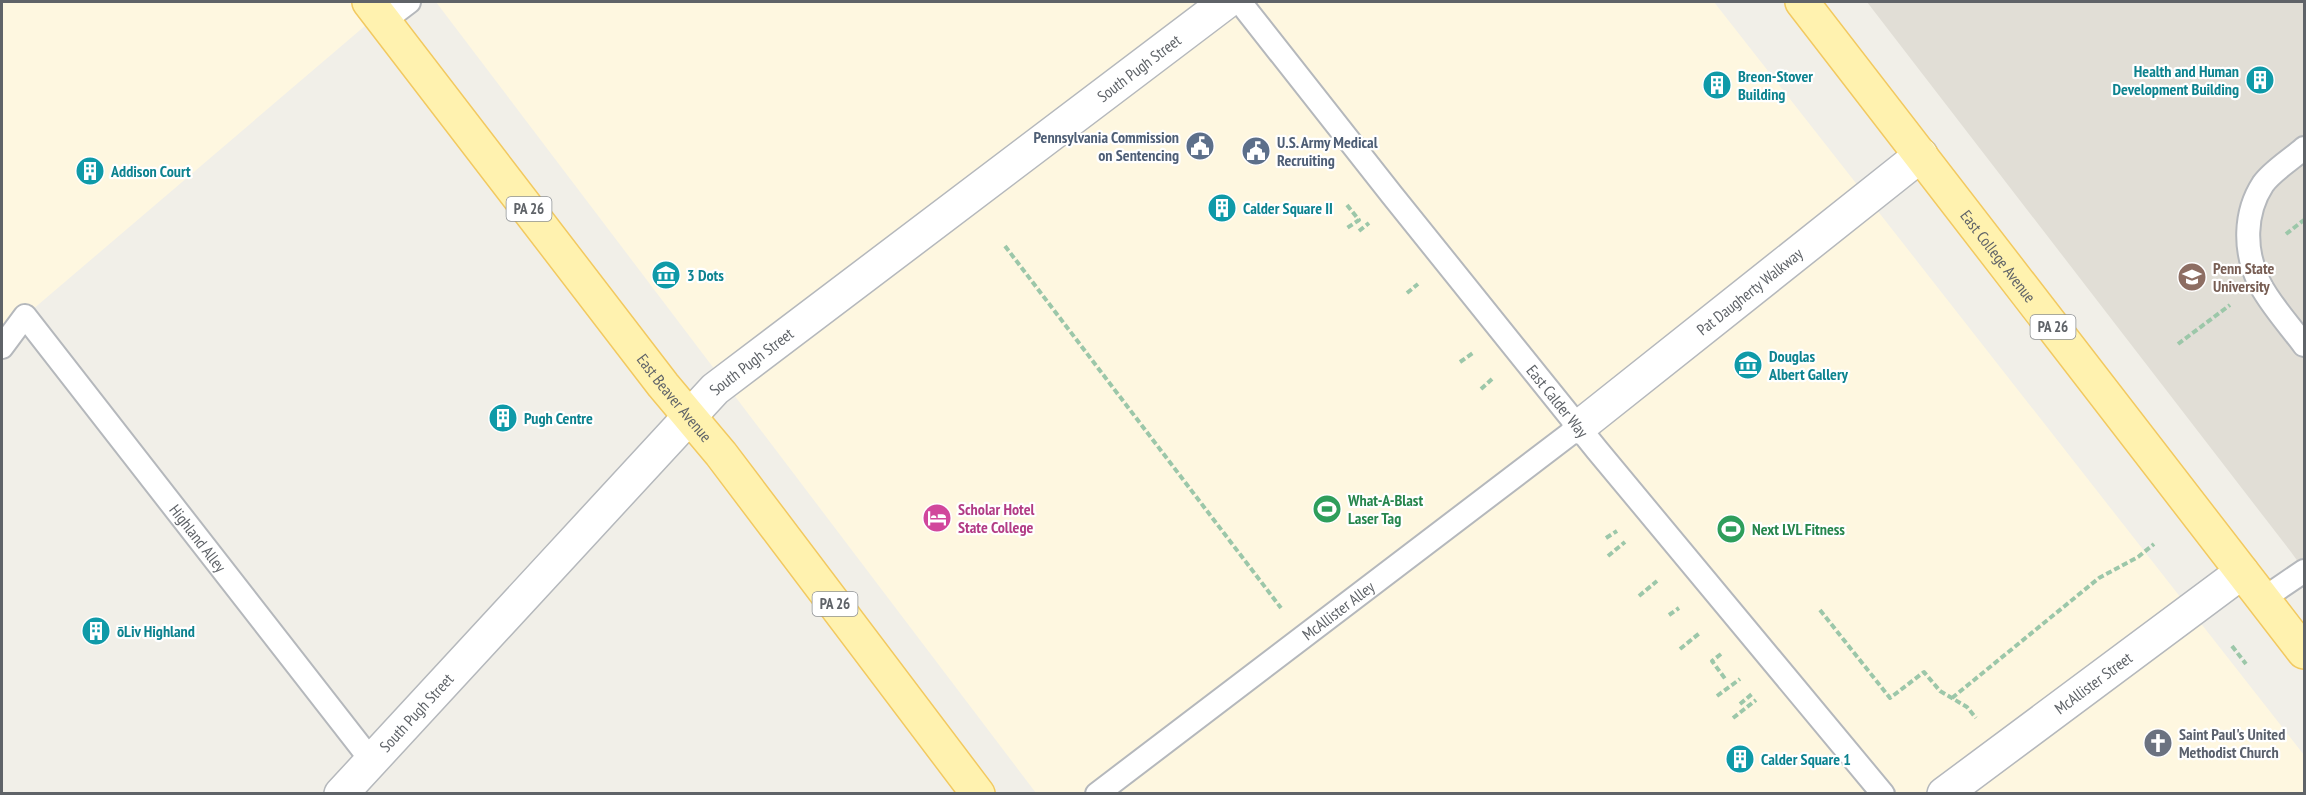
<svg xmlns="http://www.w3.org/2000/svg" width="2306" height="795" font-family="'PT Sans Narrow',sans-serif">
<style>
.commercial{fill:#fef7e0}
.education{fill:#e1ded6}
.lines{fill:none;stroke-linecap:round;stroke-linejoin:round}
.service-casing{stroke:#b5b8bc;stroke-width:26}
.pedestrian-casing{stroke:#b5b8bc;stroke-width:36}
.minor-casing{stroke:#b5b8bc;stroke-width:36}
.primary-casing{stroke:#f2c960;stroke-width:36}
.path{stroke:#9cc7a9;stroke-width:4;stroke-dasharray:6 3;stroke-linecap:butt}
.service{stroke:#fff;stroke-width:22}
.pedestrian{stroke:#fff;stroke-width:33}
.minor{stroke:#fff;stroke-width:33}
.primary{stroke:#fff2af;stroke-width:33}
.labels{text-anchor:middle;stroke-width:4.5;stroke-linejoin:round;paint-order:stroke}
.shield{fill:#fff;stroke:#8f9295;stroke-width:1.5}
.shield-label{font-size:15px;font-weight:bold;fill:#5f6368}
.street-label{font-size:16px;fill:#5f6368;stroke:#fff}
.culture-label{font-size:16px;font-weight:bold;fill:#0d838f;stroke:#fff;text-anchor:start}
.service-label{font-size:16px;font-weight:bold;fill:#4e5e75;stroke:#fff;text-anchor:end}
.education-label{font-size:16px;font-weight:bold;fill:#785e54;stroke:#fff;text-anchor:start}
.leisure-label{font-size:16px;font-weight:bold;fill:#27864d;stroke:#fff;text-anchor:start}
.hotel-label{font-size:16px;font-weight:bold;fill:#b23c85;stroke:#fff;text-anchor:start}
.worship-label{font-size:16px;font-weight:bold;fill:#5b616d;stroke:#fff;text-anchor:start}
</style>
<rect width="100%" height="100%" fill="#f1efe8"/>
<!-- commercial -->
<g class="commercial">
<polygon points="2,2 393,2 25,316 2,339"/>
<polygon points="436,2 1714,2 2304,755 2304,793 1036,793"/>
</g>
<!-- education -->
<polygon class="education" points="1867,2 2304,2 2304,570 2291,552"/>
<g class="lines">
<!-- service casing -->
<g class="service-casing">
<g id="service">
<path id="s1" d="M 1240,2 L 1392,195 L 1597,450 L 1883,794"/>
<polyline points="384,21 409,2"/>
<path d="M 2304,148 C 2292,159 2272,171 2263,184 C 2244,213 2244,251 2259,282 C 2268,302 2291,327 2304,345"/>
<path id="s2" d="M 2,347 L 25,316 L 371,760"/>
<polyline points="2263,599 2304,571"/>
<path id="s3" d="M 1097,794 L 1579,427"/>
</g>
</g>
<!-- pedestrian casing -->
<g class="pedestrian-casing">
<g id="pedestrian">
<path id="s4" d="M 1579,427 L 1921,155"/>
</g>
</g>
<!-- minor casing -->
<g class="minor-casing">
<g id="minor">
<path id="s5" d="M 341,794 L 715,389 L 1226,2"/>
<path id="s6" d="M 1944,794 L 2242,572"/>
</g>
</g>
<!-- primary casing -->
<g class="primary-casing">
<g id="primary">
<path id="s7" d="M 369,2 L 663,385 L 721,454 L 978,794"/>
<path id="s8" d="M 1802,2 L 2304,652"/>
</g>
</g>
<!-- path -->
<g class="path">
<polyline points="1347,205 1359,220 1347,228"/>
<polyline points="1359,231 1369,223"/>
<polyline points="2286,234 2304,220"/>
<polyline points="1005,246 1281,608"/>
<polyline points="1407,293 1418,284"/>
<polyline points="2178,344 2230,305"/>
<polyline points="1460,362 1473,353"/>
<polyline points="1481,389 1492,379"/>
<polyline points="1606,538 1617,531"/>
<polyline points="1608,556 1625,542"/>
<polyline points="1639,596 1657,581"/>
<polyline points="1820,610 1890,698 1924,672 1940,691 1967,707 1976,718"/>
<polyline points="1669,615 1679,608"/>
<polyline points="2232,646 2246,664"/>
<polyline points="1680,649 1701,632"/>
<polyline points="1721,654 1712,661 1726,680"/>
<polyline points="1717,696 1740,679"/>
<polyline points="1952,698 2099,578 2138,557 2154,544"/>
<polyline points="1740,704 1752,694"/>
<polyline points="1733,718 1756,700"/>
</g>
<!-- service -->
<use href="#service" class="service"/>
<!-- pedestrian -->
<use href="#pedestrian" class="pedestrian"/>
<!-- minor -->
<use href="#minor" class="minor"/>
<!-- primary -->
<use href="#primary" class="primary"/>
</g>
<!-- icons -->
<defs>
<g id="building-disc" transform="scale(1.5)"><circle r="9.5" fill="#0f9aa8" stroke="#fff"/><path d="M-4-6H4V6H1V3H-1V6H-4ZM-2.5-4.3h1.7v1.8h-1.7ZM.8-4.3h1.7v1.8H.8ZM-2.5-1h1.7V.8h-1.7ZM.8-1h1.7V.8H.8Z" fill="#fff"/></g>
<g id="civic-disc" transform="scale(1.5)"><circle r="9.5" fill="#5c6f8a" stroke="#fff"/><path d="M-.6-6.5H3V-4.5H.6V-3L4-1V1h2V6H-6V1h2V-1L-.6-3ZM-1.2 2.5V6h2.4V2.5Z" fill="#fff"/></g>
<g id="museum-disc" transform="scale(1.5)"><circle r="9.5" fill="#0f9aa8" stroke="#fff"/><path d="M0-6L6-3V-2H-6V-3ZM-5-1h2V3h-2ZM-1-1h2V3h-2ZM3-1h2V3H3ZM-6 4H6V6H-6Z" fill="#fff"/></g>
<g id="university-disc" transform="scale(1.5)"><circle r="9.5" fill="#8d6e63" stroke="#fff"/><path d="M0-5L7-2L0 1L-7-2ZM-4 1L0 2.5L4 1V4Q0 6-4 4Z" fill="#fff"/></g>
<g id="stadium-disc" transform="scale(1.5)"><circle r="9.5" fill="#2e9e5b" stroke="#fff"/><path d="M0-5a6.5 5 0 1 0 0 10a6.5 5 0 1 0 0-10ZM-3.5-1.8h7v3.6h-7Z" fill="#fff"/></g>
<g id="hotel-disc" transform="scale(1.5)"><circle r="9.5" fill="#d1479c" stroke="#fff"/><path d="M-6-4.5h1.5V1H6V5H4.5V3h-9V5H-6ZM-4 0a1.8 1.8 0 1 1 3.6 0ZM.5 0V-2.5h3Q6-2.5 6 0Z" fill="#fff"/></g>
<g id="church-disc" transform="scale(1.5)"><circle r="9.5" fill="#6b7280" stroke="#fff"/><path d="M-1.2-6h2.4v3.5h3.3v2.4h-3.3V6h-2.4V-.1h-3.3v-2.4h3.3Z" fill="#fff"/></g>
</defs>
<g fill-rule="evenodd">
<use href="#building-disc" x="2260" y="80"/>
<use href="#building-disc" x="1717" y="85"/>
<use href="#civic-disc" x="1200" y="146"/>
<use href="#civic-disc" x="1256" y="151"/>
<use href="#building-disc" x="90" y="171"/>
<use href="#building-disc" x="1222" y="208"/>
<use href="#museum-disc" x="666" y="275"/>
<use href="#university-disc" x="2192" y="277"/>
<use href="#museum-disc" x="1748" y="365"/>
<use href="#building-disc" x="503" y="418"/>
<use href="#stadium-disc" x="1327" y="509"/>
<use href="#hotel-disc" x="937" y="518"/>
<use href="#stadium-disc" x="1731" y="529"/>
<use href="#building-disc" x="96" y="631"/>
<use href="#church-disc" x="2158" y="743"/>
<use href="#building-disc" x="1740" y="759"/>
</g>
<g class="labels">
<!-- shield labels -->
<g class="shield">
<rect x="506.5" y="197" width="45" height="24" rx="4.5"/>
<rect x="2030.5" y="315" width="45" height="24" rx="4.5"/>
<rect x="812.5" y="592" width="45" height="24" rx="4.5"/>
</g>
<g class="shield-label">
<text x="529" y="214">PA 26</text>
<text x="2053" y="332">PA 26</text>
<text x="835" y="609">PA 26</text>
</g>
<!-- street labels -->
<g class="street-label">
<text dy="6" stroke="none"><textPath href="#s5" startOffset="1083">South Pugh Street</textPath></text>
<text dy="6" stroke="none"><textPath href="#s8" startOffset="321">East College Avenue</textPath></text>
<text dy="6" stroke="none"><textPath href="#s4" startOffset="218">Pat Daugherty Walkway</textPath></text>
<text dy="6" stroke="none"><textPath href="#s5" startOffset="597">South Pugh Street</textPath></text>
<text dy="6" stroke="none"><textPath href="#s7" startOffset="500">East Beaver Avenue</textPath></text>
<text dy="6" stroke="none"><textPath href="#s1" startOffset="510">East Calder Way</textPath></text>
<text dy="6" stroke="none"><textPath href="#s2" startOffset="320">Highland Alley</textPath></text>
<text dy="6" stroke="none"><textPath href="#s3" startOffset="303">McAllister Alley</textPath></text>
<text dy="6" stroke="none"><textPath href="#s6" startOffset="186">McAllister Street</textPath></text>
<text dy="6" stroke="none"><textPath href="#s5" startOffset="111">South Pugh Street</textPath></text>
</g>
<!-- culture labels -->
<g class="culture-label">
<text x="2239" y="77" text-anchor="end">Health and Human<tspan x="2239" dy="18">Development Building</tspan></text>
<text x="1738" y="82">Breon-Stover<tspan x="1738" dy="18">Building</tspan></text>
<text x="111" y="177">Addison Court</text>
<text x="1243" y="214">Calder Square II</text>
<text x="687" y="281">3 Dots</text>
<text x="1769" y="362">Douglas<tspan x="1769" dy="18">Albert Gallery</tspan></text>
<text x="524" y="424">Pugh Centre</text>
<text x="117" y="637">ōLiv Highland</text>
<text x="1761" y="765">Calder Square 1</text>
</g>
<!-- service labels -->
<g class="service-label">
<text x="1179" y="143">Pennsylvania Commission<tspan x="1179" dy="18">on Sentencing</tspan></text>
<text x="1277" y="148" text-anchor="start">U.S. Army Medical<tspan x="1277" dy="18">Recruiting</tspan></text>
</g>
<!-- education labels -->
<g class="education-label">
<text x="2213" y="274">Penn State<tspan x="2213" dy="18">University</tspan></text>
</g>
<!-- leisure labels -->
<g class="leisure-label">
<text x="1348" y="506">What-A-Blast<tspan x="1348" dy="18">Laser Tag</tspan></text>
<text x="1752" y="535">Next LVL Fitness</text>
</g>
<!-- hotel labels -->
<g class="hotel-label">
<text x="958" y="515">Scholar Hotel<tspan x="958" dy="18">State College</tspan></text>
</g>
<!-- worship labels -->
<g class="worship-label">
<text x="2179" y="740">Saint Paul's United<tspan x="2179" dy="18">Methodist Church</tspan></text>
</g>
</g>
<!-- border -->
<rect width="2306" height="795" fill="none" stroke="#5f6368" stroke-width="6"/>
</svg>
